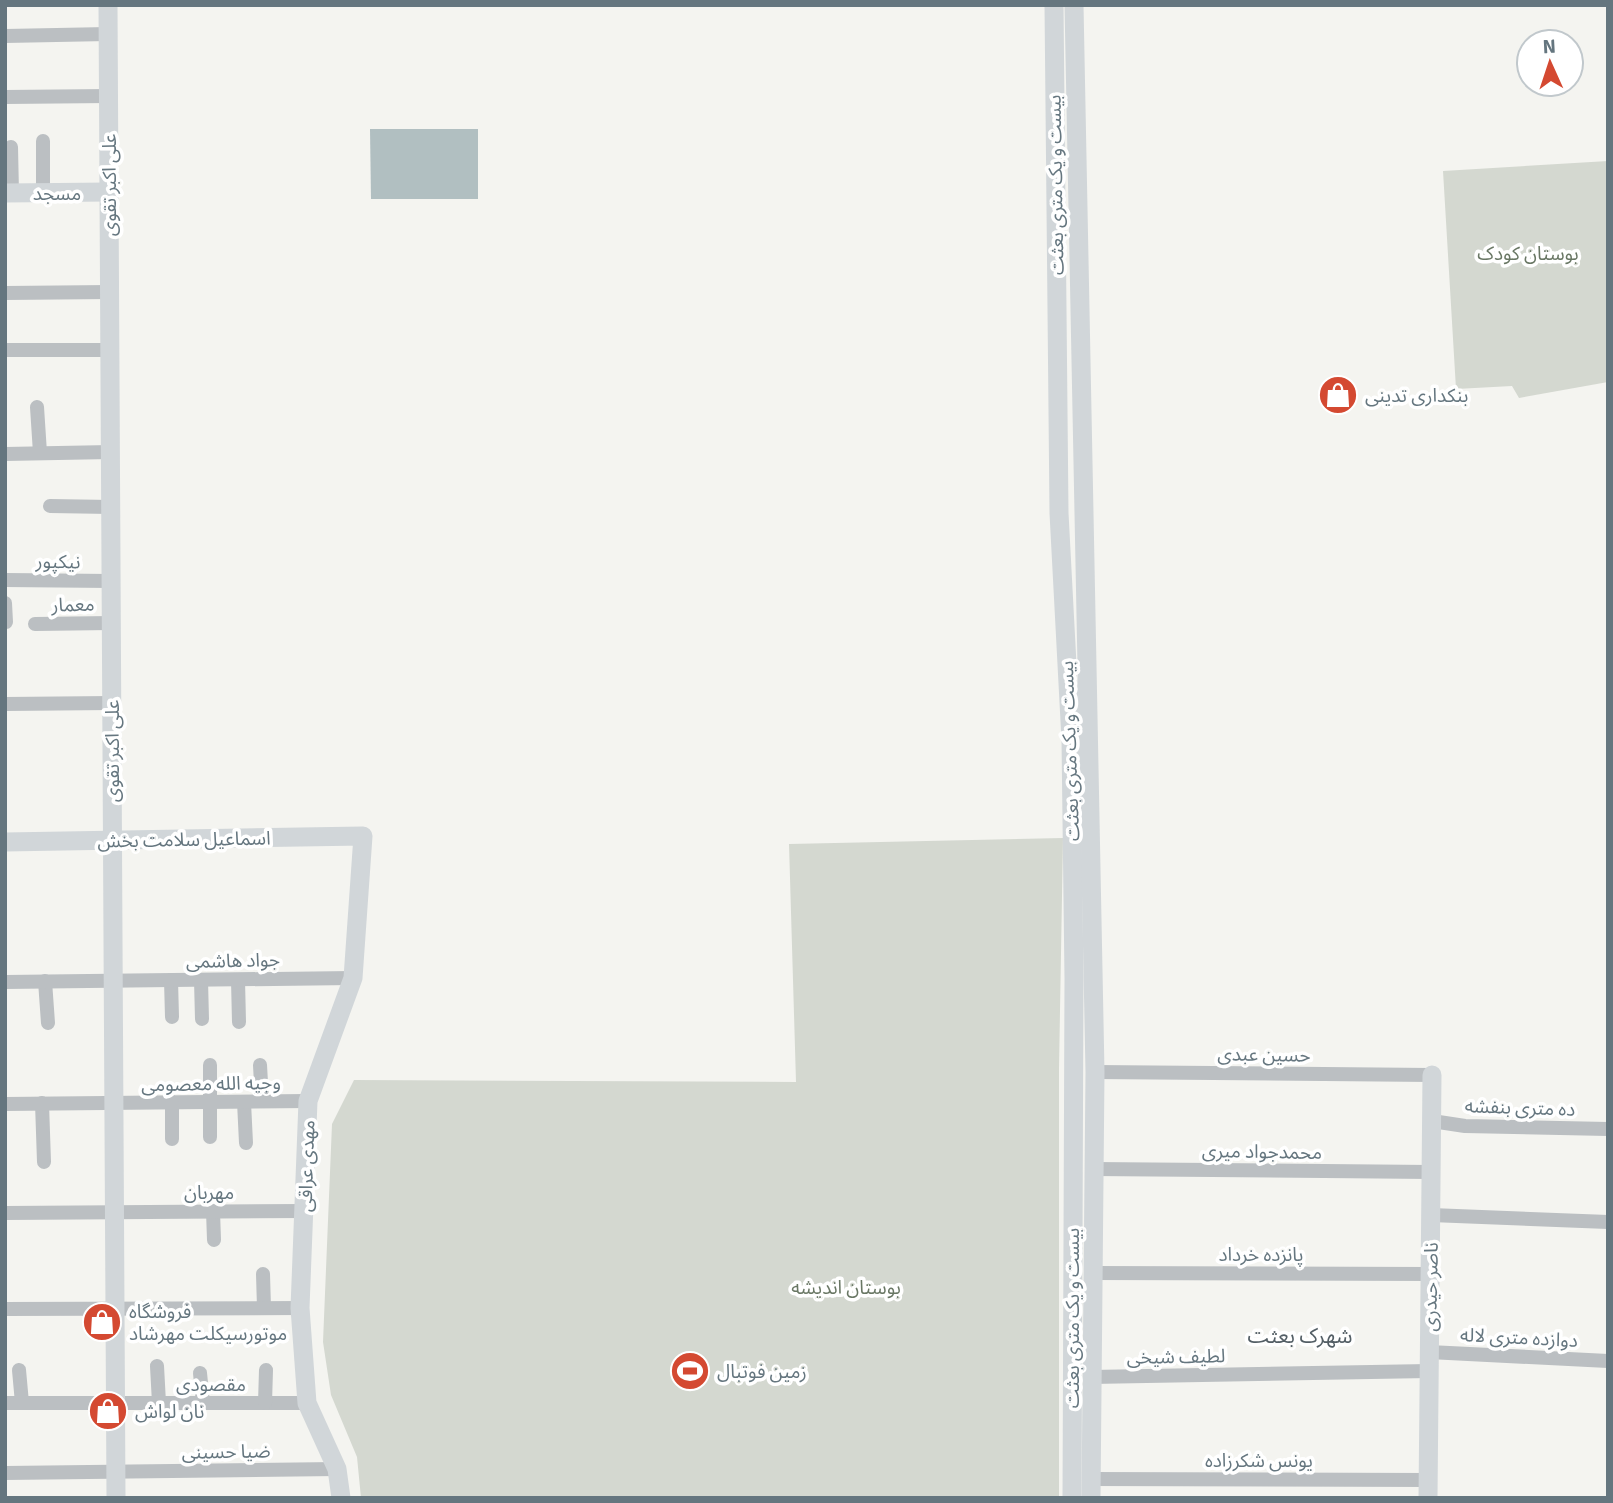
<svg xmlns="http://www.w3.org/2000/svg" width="1613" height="1503" font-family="Signika,'Noto Sans Arabic',sans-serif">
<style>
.green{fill:#d4d8d0}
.water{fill:#b1bfc1}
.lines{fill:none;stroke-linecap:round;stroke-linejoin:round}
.street{stroke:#bbbfc2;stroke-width:14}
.secondary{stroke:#d1d6d9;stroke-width:19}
.labels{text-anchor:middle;stroke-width:7;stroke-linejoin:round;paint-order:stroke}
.street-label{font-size:19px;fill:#65767f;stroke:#fff}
.park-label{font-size:19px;fill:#697764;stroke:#fff}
.poi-label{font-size:19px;fill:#65767f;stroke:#fff;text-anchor:start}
.neighbourhood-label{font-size:21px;fill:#535e65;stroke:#fff}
</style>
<rect width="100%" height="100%" fill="#f4f4f0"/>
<!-- green -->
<g class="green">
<polygon points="1608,161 1608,382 1519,398 1512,386 1456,389 1443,171"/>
<polygon points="1063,838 1059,1069 1059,1498 361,1498 357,1457 331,1395 323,1342 332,1124 354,1080 796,1082 789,844"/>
</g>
<!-- water -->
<polygon class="water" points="370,129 478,129 478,199 371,199"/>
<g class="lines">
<!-- street -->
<g class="street">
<polyline points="5,36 108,34"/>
<polyline points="5,97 109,96"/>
<polyline points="11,147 12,193"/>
<polyline points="43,193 43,141"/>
<polyline points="5,293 110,292"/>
<polyline points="5,350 110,350"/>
<polyline points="37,407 40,453"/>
<polyline points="5,454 111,452"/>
<polyline points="50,506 111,507"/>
<polyline points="5,580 111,581"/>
<polyline points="5,603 6,622"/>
<polyline points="35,624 111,623"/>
<polyline points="5,704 112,703"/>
<polyline points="171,980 172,1017"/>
<polyline points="201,980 202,1019"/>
<polyline points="238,980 239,1022"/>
<polyline points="45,981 48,1023"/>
<polyline points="5,982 353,978"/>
<polyline points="260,1065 262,1101"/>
<polyline points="1095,1072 1432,1075"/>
<polyline points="244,1102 246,1143"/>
<polyline points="42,1103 44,1162"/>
<polyline points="5,1104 308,1101"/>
<polyline points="1432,1121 1465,1126 1608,1129"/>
<polyline points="210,1137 210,1065"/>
<polyline points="172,1139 172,1102"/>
<polyline points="1093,1169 1431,1172"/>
<polyline points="213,1211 214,1240"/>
<polyline points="5,1213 304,1211"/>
<polyline points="1431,1215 1608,1222"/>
<polyline points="1091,1273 1430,1274"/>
<polyline points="263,1274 264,1308"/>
<polyline points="5,1309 300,1308"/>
<polyline points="1429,1352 1608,1361"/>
<polyline points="157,1366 159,1403"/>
<polyline points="19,1370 22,1403"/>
<polyline points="200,1373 203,1403"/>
<polyline points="1091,1377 1429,1371"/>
<polyline points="5,1403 307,1403"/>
<polyline points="265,1403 266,1370"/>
<polyline points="5,1473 337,1469"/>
<polyline points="1091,1479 1428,1480"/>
</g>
<!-- secondary -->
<g class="secondary">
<polyline points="108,5 116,1498"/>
<polyline points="1054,5 1059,513 1071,740 1074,978 1072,1498"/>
<polyline points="1074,5 1095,1072 1091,1498"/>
<polyline points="5,193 109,192"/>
<polyline points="5,842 363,836 353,978 308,1101 300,1308 307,1403 337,1469 341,1498"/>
<polyline points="1428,1498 1432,1075"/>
</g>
</g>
<!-- icons -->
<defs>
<g id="shop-disc" transform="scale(2.0125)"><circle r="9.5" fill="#d44931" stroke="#fff"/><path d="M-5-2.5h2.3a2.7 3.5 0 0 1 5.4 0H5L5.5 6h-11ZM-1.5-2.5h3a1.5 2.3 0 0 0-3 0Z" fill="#fff"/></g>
<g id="stadium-disc" transform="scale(2.0125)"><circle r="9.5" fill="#d44931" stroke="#fff"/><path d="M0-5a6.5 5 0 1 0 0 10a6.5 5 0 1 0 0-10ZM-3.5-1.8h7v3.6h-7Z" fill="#fff"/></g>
</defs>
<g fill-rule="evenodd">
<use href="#shop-disc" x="1338" y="395"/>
<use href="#shop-disc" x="102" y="1322"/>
<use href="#stadium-disc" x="690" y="1371"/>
<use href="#shop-disc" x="108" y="1411"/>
</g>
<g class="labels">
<!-- street labels -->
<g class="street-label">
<text transform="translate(109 185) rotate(-90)" y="7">علی اکبر تقوی</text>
<text transform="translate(1055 185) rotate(-91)" y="7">بیست و یک متری بعثت</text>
<text x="57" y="200">مسجد</text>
<text transform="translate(58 561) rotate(1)" y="7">نیکپور</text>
<text transform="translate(73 604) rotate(-1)" y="7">معمار</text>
<text transform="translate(112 751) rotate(-90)" y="7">علی اکبر تقوی</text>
<text transform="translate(1069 751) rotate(-92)" y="7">بیست و یک متری بعثت</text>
<text transform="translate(184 839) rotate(-1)" y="7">اسماعیل سلامت بخش</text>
<text transform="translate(233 960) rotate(-1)" y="7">جواد هاشمی</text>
<text transform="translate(1264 1054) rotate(1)" y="7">حسین عبدی</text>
<text transform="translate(211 1083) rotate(-1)" y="7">وجیه الله معصومی</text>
<text transform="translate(1520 1107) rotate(2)" y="7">ده متری بنفشه</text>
<text transform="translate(1262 1151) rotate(1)" y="7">محمدجواد میری</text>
<text transform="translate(306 1166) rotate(-88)" y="7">مهدی عراقی</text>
<text x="209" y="1199">مهربان</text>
<text x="1261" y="1261">پانزده خرداد</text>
<text transform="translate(1430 1287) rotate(-89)" y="7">ناصر حیدری</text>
<text transform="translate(1072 1318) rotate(-90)" y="7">بیست و یک متری بعثت</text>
<text transform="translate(1519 1337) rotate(3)" y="7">دوازده متری لاله</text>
<text transform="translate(1176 1356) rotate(-1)" y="7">لطیف شیخی</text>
<text x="211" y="1391">مقصودی</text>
<text transform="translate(226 1451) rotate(-1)" y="7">ضیا حسینی</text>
<text x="1259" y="1467">یونس شکرزاده</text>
</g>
<!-- park labels -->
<g class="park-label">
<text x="1528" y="260">بوستان کودک</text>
<text x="846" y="1294">بوستان اندیشه</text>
</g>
<!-- poi labels -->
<g class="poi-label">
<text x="1365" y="402">بنکداری تدینی</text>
<text x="129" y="1318">فروشگاه<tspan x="129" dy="22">موتورسیکلت مهرشاد</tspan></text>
<text x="717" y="1378">زمین فوتبال</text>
<text x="135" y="1418">نان لواش</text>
</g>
<!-- neighbourhood labels -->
<g class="neighbourhood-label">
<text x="1300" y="1343">شهرک بعثت</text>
</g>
</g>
<!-- border -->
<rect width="1613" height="1503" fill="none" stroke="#65767f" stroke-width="14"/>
<!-- north arrow -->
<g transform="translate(1550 63) rotate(357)"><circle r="33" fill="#ffffff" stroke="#c1c8cc" stroke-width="2"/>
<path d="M0-5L12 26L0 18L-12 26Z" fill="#d44931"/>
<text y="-10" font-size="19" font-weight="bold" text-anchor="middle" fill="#65767f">N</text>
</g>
</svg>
